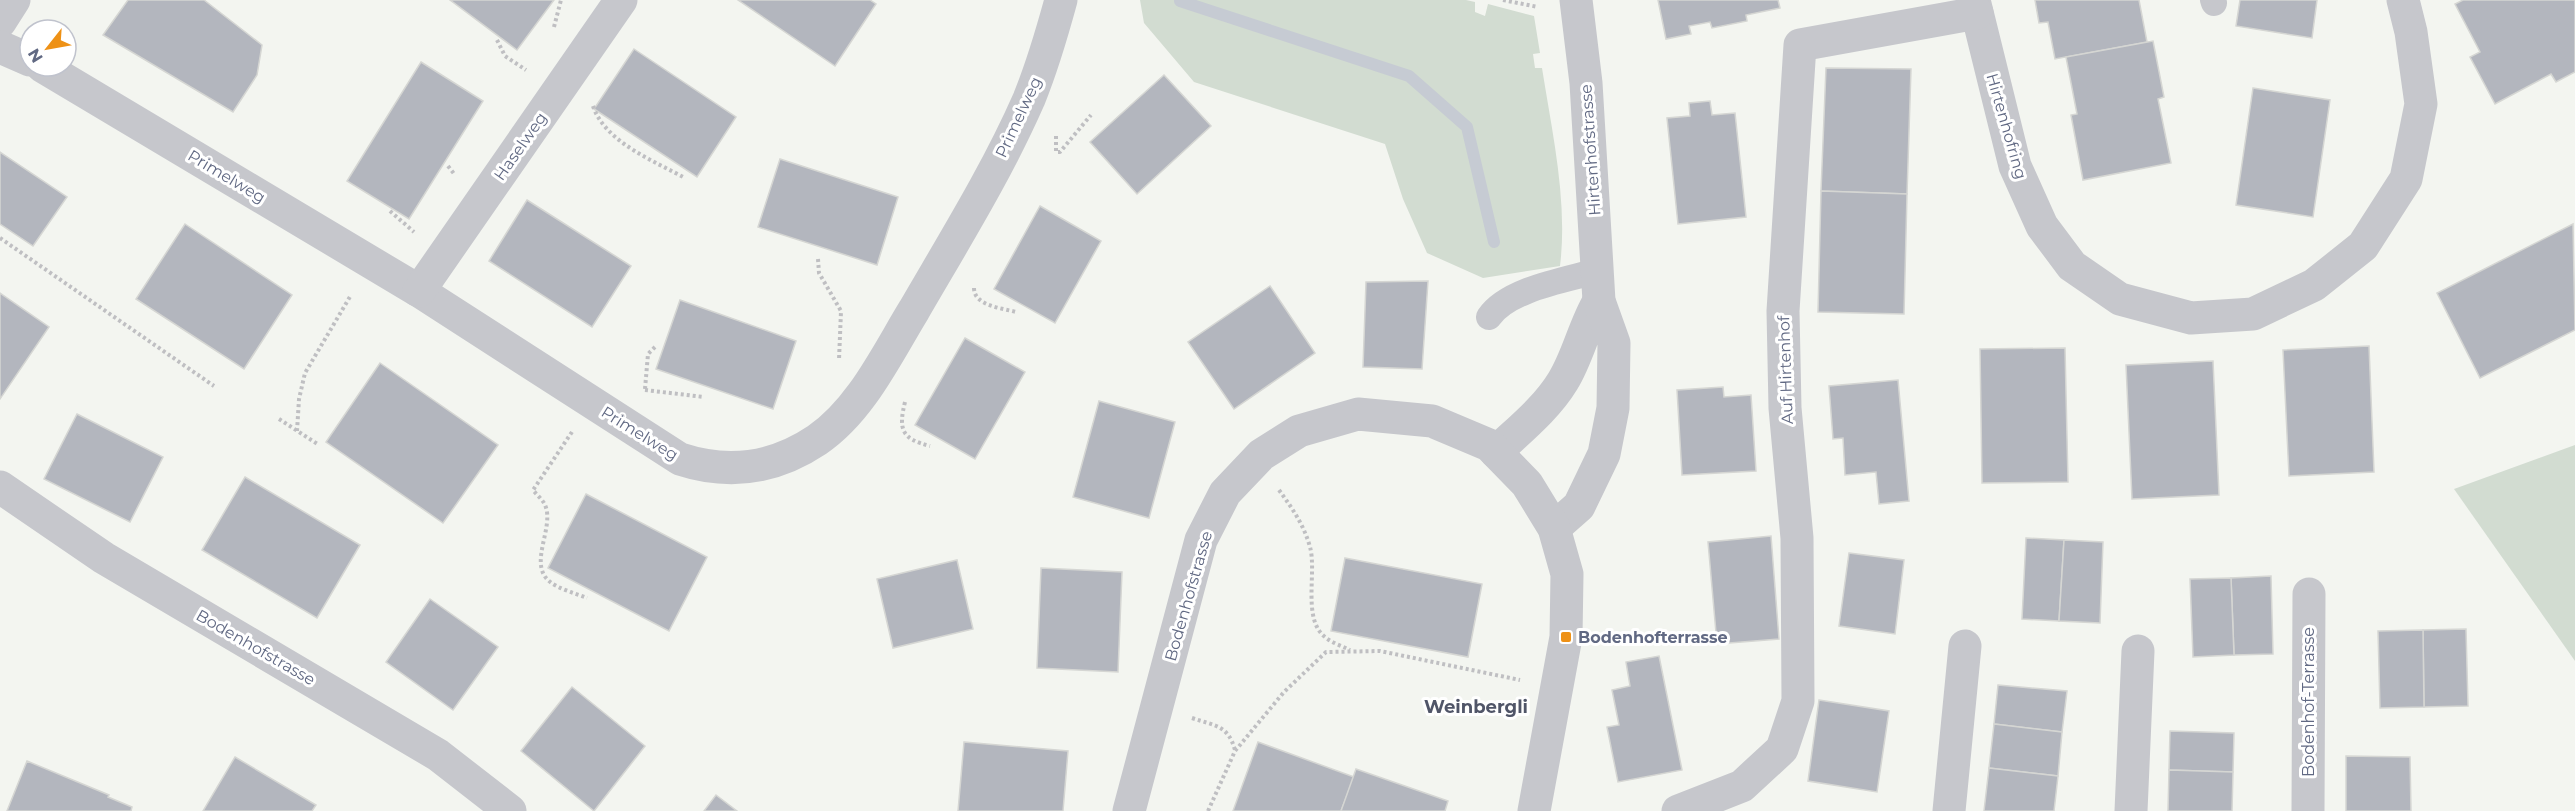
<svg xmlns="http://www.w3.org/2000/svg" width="2575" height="811" font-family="Montserrat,sans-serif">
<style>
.green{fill:#d2dcd1}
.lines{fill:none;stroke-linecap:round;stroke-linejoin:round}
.stream{stroke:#c6cbd3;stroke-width:12}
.building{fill:#b3b6be;stroke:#d5d6d3;stroke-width:1.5}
.path{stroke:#bfbfc2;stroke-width:4;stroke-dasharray:3 3;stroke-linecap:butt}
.lane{stroke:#c6c7cc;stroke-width:26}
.street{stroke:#c6c7cc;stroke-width:33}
.poi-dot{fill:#ee9116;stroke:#fff;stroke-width:2}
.labels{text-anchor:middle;stroke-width:6;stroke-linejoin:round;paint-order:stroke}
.street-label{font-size:16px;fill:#616983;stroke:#fff}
.poi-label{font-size:16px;font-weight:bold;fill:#616983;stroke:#fff;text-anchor:start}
.neighbourhood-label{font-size:18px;font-weight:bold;fill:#505568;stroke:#fff}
</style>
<rect width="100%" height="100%" fill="#f3f5f0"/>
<!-- green -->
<g class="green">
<path d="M 1140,0 L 1466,0 L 1475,2 L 1475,12 L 1485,16 L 1488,4 L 1534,16 L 1540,53 L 1533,54 L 1535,68 L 1542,68 C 1552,132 1568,201 1560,266 L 1483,278 L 1427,253 L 1403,199 L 1385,144 L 1194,82 L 1144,23 Z"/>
<polygon points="2575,445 2575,661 2454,489"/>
</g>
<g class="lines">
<!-- stream -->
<polyline class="stream" points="1180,1 1409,76 1467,127 1494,242"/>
</g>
<!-- building -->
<g class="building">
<polygon points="128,0 204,0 262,45 257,75 233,112 103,35"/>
<polygon points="450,0 554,0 517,50"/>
<polygon points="738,0 870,0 876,4 835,66"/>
<polygon points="1658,0 1778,0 1780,8 1746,15 1747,21 1712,28 1710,22 1689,26 1691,34 1666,39"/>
<polygon points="2035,0 2139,0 2147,42 2055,59 2048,22 2039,23"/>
<polygon points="2240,0 2317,0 2312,38 2236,26"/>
<polygon points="2463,0 2575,0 2575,72 2556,82 2551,74 2495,104 2470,57 2480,52 2455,4"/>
<polygon points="2153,41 2164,97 2158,99 2171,163 2083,180 2071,115 2077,114 2066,57"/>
<polygon points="634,49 736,117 697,177 594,109"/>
<polygon points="421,62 483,101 409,219 347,181"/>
<polygon points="1826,68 1911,69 1907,194 1821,191"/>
<polygon points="1164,75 1211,126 1137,194 1090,142"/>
<polygon points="2253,88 2330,100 2313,217 2236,205"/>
<polygon points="1710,101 1712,115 1735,113 1746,217 1678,224 1667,118 1690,116 1689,103"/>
<polygon points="0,152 67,197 33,246 0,224"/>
<polygon points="780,159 898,197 877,265 758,227"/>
<polygon points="1821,191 1907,194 1904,314 1818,312"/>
<polygon points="527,200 631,266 592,327 489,261"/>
<polygon points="1040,206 1101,241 1055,323 994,289"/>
<polygon points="185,224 292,295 244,369 136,299"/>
<polygon points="2573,224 2575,330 2480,378 2437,293"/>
<polygon points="1428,281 1422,369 1363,367 1366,282"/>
<polygon points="1270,286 1315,353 1234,409 1188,342"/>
<polygon points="0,293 49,327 0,399"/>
<polygon points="680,300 796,341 773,409 656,369"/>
<polygon points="965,338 1025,372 975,459 915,425"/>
<polygon points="2369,346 2374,472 2289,476 2283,350"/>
<polygon points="2065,348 2068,482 1982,483 1980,349"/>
<polygon points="2213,361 2219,495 2132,499 2126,365"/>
<polygon points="380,363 498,445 443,523 326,442"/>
<polygon points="1898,380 1909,501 1879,504 1876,472 1845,475 1843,438 1833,439 1829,386"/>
<polygon points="1723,387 1724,397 1751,395 1756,471 1682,475 1677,390"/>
<polygon points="1099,401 1175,422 1149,518 1073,497"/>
<polygon points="77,414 163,457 130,522 44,479"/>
<polygon points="245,477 360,545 317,618 202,550"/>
<polygon points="586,494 707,557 669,631 548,568"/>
<polygon points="1771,536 1779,639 1717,644 1708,542"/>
<polygon points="2026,538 2064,540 2059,621 2022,619"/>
<polygon points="2064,540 2103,542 2100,623 2059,621"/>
<polygon points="1849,553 1904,560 1895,634 1839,626"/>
<polygon points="1345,558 1482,584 1468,657 1331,631"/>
<polygon points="957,560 973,629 893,648 877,579"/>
<polygon points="1041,568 1122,572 1118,672 1037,668"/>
<polygon points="2271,576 2273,654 2234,655 2231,578"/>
<polygon points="2231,578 2234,655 2193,657 2190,579"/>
<polygon points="430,599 498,647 453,710 386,662"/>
<polygon points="2466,629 2468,706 2424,707 2423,630"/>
<polygon points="2423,630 2424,707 2380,708 2378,631"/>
<polygon points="1659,656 1682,770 1618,782 1607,727 1619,725 1612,690 1630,686 1626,662"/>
<polygon points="1998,685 2067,691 2062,732 1994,724"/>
<polygon points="572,687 645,746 594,811 521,751"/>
<polygon points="1819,700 1889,711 1877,792 1808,781"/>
<polygon points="1994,724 2062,732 2058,776 1989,768"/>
<polygon points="2170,731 2234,733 2233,772 2169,770"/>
<polygon points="964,742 1068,751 1063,811 958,811"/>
<polygon points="1258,742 1354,777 1341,811 1233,811"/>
<polygon points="2346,756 2410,757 2411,811 2346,811"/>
<polygon points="235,757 316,805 312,811 203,811"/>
<polygon points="27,761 109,795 108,797 132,807 131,811 7,811"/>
<polygon points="1989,768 2058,776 2054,811 1984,811"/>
<polygon points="1356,769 1448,801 1445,811 1341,811"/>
<polygon points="2169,770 2233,772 2232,811 2168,811"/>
<polygon points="716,795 737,811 704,811"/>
</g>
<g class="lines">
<!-- path -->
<g class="path">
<polyline points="1503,0 1538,7"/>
<polyline points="554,27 561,0"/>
<polyline points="497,40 505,56 526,70"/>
<path d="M 593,106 C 605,142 654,161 685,178"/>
<polyline points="1056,136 1056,152 1060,152 1091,115"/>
<polyline points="448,166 455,175"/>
<polyline points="390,211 414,232"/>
<polyline points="0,238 214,386"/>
<polyline points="818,259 819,273 841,311 839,360"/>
<path d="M 974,288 C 974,306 1002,308 1016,312"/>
<polyline points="645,389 648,354 656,346"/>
<polyline points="645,390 704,397"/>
<path d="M 905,402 C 898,430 902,439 930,446"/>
<polyline points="279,419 319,445"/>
<polyline points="297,431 299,399 305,373 351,295"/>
<path d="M 572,432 L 533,490 C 537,495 543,500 545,505 C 555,527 528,563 549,581 C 558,589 575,593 587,598"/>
<path d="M 1279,490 C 1292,508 1304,525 1310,547 C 1317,572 1302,619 1325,637 C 1332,643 1342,646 1350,650"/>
<path d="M 1192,718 C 1215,726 1228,725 1235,750"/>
<polyline points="1208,811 1235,751 1284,692 1326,652 1380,651 1520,680"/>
</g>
<!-- lane -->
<g class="lane">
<polyline points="2213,0 2214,3"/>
<path d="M 1489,317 C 1508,289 1566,280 1597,271"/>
</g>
<!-- street -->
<g class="street">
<polyline points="1974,0 2015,166 2042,226 2072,266 2120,299 2191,318 2253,314 2314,285 2363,246 2406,179 2421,104 2411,32 2403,0"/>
<polyline points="0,22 14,0"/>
<polyline points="0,47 30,60"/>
<path d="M 42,66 L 419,291 L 680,459 C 729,475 774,469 817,440 C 861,410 887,354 914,310 C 954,241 997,172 1029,99 C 1042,67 1052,33 1061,0"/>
<polyline points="419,291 621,0"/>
<path d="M 1496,452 C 1519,430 1546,409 1563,381 C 1578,357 1584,326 1599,301"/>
<polyline points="0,487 104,558 438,755 510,811"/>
<polyline points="1554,528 1579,506 1604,454 1613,408 1614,343 1599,301 1586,83 1576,0"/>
<polyline points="1129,811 1201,540 1225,493 1261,455 1299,431 1358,414 1432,421 1489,445 1527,484 1554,528 1567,574 1566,637 1534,811"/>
<polyline points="1678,811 1742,786 1782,749 1798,701 1797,538 1785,408 1783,311 1800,45 1977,13"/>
<polyline points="1949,811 1965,646"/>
<polyline points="2131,811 2138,651"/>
<polyline points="2308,811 2309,594"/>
</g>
</g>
<!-- markers -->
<rect class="poi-dot" x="1560" y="631" width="12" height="12" rx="3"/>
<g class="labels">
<!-- street labels -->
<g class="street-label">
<text transform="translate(1018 117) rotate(-65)" y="6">Primelweg</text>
<text transform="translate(2007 126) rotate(74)" y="6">Hirtenhofring</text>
<text transform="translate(520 146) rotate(-55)" y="6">Haselweg</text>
<text transform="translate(1590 150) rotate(-94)" y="6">Hirtenhofstrasse</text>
<text transform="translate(227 176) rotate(31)" y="6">Primelweg</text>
<text transform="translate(1785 370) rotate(-92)" y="6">Auf Hirtenhof</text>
<text transform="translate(640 433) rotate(32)" y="6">Primelweg</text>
<text transform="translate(1188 596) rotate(-74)" y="6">Bodenhofstrasse</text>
<text transform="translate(256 647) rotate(30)" y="6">Bodenhofstrasse</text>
<text transform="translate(2308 702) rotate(-90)" y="6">Bodenhof-Terrasse</text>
</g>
<!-- poi labels -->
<g class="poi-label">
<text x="1578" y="643">Bodenhofterrasse</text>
</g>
<!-- neighbourhood labels -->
<g class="neighbourhood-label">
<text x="1476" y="713">Weinbergli</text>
</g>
</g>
<!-- north arrow -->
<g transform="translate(48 48) rotate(239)"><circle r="28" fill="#ffffff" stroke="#c0c3cd" stroke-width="1.5"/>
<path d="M0-4.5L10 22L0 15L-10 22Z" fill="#ee9116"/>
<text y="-9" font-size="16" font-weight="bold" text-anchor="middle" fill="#616983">N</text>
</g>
</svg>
